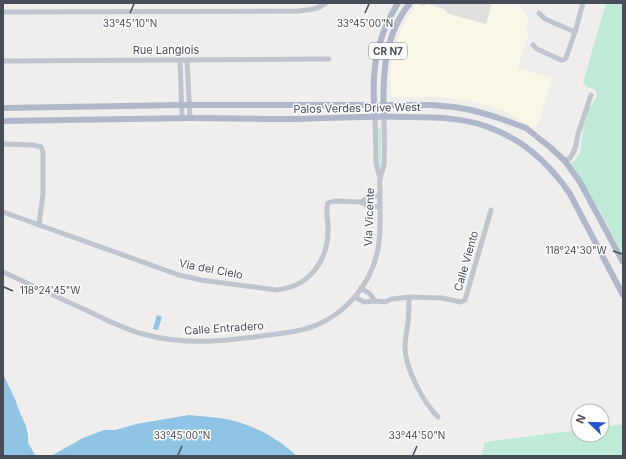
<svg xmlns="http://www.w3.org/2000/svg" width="626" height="459" font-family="Inter,sans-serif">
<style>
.commercial{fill:#faf7e7}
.education{fill:#e0dfde}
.green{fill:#beead7}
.water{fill:#8fc4e4}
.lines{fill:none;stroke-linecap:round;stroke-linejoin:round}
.minor{stroke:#bfc5ce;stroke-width:5}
.major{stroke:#afb8ca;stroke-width:6}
.ticks{fill:none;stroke:#474d59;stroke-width:1.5}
.labels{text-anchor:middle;stroke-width:3;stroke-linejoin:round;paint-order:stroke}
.shield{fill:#fff;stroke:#7e828b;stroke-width:1}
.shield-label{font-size:10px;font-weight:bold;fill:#474d59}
.street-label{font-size:11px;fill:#474d59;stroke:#fff}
.ticks-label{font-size:10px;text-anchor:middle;fill:#474d59;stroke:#fff;stroke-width:3;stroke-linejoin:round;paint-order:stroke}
</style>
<rect width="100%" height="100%" fill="#f0eded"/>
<!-- commercial -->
<polygon class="commercial" points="492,3 516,3 523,10 530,23 525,29 529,32 518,68 552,78 540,119 535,128 503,111 493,107 470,101 444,97 395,97 391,95 390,73 393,51 398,37 405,21 417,4 423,6 429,4 445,9 486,24"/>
<!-- education -->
<polygon class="education" points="418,3 492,3 486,24 449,14 444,9 429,4 423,6 417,4"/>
<!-- green -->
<g class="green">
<path d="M 606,3 L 623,3 L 623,255 L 601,213 L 572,166 L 572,163 L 580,154 L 583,129 L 588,110 L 597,97 C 597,91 595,88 589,88 L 583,83 Z"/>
<polygon points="378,128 379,128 381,129 381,157 380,170 379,170"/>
<polygon points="623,424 623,456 481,456 485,442 578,430 578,435 602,435 602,427"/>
</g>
<!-- water -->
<g class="water">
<polygon points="157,315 162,317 158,330 153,329"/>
<polygon points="3,374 15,399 20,413 26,426 28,436 28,443 36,456 3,456"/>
<path d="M 189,415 C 206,417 224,417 241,423 C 263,430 280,441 297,456 L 51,456 L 83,438 L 104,430 L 116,430 L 136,424 Z"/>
</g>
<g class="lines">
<!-- minor -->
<g class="minor">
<path d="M 3,12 L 297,11 C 307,10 317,10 326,3"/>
<polyline points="539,13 545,19 575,32"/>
<polyline points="533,45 537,49 561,60 563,60 566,58 575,32 583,3"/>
<polyline points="180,60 182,119"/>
<polyline points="187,60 190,118"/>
<polyline points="3,61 329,59"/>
<polyline points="375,116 376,163 380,178"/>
<polyline points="3,144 33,145 41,147 43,152 43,193 39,225"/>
<polyline points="565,161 570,158 574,151 576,145 578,134 591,95"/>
<polyline points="361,202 370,196 379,196"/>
<path d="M 3,212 L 179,275 L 201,280 L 276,290 C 310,287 329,260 328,227 C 328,218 325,211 328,203 L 334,201 L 361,202 L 369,206 L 380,207"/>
<path d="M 3,272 C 31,285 59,298 88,311 C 106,320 124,329 143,334 C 186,346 226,341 269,335 C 285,333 304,331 319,324 C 343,313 362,293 372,269 C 378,255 380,239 380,224 C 381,213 379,202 380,191 C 380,187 379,183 380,179 C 381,174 383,170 384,165 C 385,149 384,132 384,116"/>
<polyline points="361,288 370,294 375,301"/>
<polyline points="355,297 364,302 375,301 385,302 392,299 409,297 442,298 461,302 465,300 491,210"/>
<path d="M 409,297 C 409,306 409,314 408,322 C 407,331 405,339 405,347 C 405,368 423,402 438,417"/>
</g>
<!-- major -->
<g class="major">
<polyline points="3,108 181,105 431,105 454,107 471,110 496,117 526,128 551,148 565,161 580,182 623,262"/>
<path d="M 375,116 C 371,74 375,40 398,3"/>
<path d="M 384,116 C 382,78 384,34 410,3"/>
<path d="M 3,121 C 65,120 128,119 190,118 C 225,118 260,119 296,119 C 334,118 372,116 410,117 C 438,117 467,118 493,129 C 526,142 551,166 570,194 L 623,295"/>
</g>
</g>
<!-- ticks -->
<path class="ticks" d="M 130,13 L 134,4M 365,13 L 369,4M 613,251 L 622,254M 4,287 L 13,291M 178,455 L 182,446M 413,455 L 417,446"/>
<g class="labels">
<!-- shield labels -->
<rect class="shield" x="369" y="43" width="38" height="16" rx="3"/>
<g class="shield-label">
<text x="388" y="55">CR N7</text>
</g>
<!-- street labels -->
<g class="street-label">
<text x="166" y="54">Rue Langlois</text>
<text transform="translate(357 108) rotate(-1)" y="4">Palos Verdes Drive West</text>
<text transform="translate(369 217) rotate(-88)" y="4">Via Vicente</text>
<text transform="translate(466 261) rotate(-74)" y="4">Calle Viento</text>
<text transform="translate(211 269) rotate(11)" y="4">Via del Cielo</text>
<text transform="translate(224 328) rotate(-4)" y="4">Calle Entradero</text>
</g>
</g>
<g class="ticks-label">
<text x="130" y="27">33°45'10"N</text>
<text x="365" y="27">33°45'00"N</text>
<text x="576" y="254">118°24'30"W</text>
<text x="50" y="294">118°24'45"W</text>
<text x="182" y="439">33°45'00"N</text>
<text x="417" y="439">33°44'50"N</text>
</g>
<!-- border -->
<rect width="626" height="459" fill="none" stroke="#474d59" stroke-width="8"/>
<!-- north arrow -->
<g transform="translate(590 423) rotate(293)"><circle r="19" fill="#ffffff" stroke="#b5b8bd"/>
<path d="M0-3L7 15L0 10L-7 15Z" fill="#2855cf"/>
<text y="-6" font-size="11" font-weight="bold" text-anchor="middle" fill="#474d59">N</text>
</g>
</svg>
